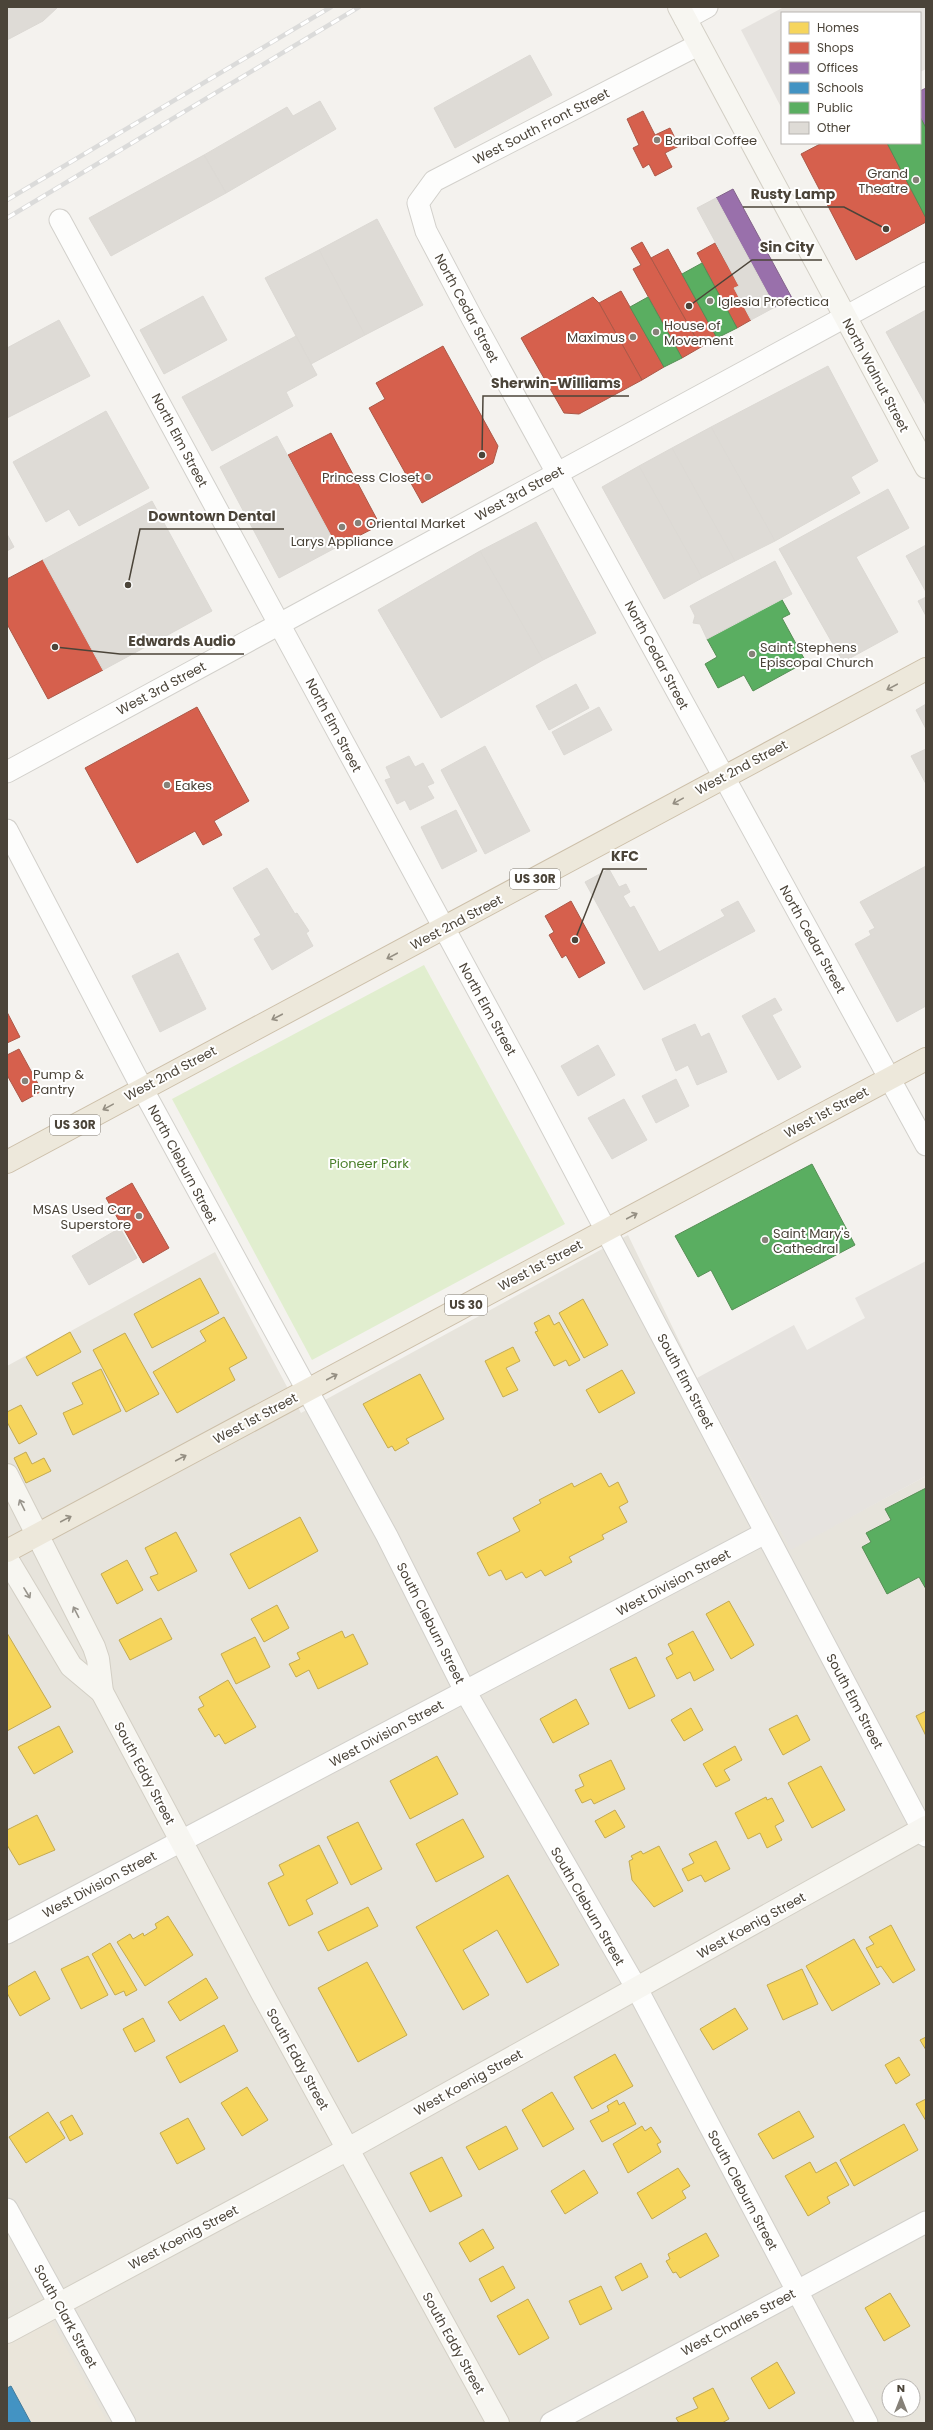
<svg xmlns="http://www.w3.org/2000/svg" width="933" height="2430" font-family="Poppins,sans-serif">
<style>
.residential{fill:#e7e4dc;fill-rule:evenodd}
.education{fill:#eae5da}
.green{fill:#e1eecf}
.parking{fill:#e6e3df}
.homes{fill:#f6d55c;stroke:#c3aa52}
.shops{fill:#d6604d;stroke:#ac5847}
.offices{fill:#9970ab;stroke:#826389}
.schools{fill:#4393c3;stroke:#457b9a}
.public{fill:#5aae61;stroke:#568e55}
.building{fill:#dedbd6;stroke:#dcd9d4}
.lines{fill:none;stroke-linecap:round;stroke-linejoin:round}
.street-casing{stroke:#d2d0cb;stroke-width:23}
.secondary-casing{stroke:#d3cfc5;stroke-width:24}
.highway-casing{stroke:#ccbfa9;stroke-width:24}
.street{stroke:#fdfdfc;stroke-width:21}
.secondary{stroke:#f7f6f1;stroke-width:22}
.highway{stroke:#ede8db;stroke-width:22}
.rail-casing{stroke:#dbdbda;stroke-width:4.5}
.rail{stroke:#fff;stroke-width:3;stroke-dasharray:9;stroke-linecap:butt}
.oneway{stroke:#948e82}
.oneway2{stroke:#98948c}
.poi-dot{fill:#868178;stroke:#fff;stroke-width:1.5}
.labels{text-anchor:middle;stroke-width:4;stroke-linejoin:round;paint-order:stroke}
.shield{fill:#fff;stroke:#817c74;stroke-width:1}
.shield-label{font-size:12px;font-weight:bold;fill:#4b4439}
.street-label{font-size:13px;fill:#4b4439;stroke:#fff}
.poi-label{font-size:13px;fill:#4b4439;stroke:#fff;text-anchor:start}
.park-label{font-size:13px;fill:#4a7f2a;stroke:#fff}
.leader{fill:none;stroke:#4b4439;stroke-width:1.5}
.callout-dot{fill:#4b4439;stroke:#fff;stroke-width:1.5}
.callout-label{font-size:14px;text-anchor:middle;font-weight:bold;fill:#4b4439;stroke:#fff;stroke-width:4;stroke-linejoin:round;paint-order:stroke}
</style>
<rect width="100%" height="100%" fill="#f4f2ee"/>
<!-- residential -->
<path class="residential" d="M 628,1235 L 697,1378 L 791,1549 L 926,1476 L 926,2423 L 7,2423 L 7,1366 L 215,1252 L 301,1413 ZM 889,2386 L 913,2386 L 913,2410 L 889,2410 Z"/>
<!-- education -->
<polygon class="education" points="51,2320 108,2423 7,2423 7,2345"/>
<!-- green -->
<polygon class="green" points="424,965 565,1224 312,1360 172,1099"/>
<!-- parking -->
<g class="parking">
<polygon points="784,7 926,7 926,69 920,72 920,13 782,13 782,109 741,30"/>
<polygon points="926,1261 926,1476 791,1550 697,1378 794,1325 807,1350 865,1318 855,1298"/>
</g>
<!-- homes -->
<g class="homes">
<polygon points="200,1278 219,1313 152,1348 134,1314"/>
<polygon points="583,1299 608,1345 584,1358 559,1313"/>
<polygon points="549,1315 554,1325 559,1322 580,1360 569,1366 566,1360 554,1366 535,1332 538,1331 534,1323"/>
<polygon points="224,1317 247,1358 229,1368 235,1380 177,1413 153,1372 206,1341 200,1331"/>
<polygon points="70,1332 81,1352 37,1376 26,1357"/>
<polygon points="125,1333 159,1394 126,1412 93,1350"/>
<polygon points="513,1347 520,1361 506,1368 518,1390 503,1397 485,1361"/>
<polygon points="101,1369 121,1411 73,1435 63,1413 83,1404 72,1383"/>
<polygon points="622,1370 635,1393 599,1413 586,1390"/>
<polygon points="420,1374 444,1419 406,1439 409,1443 395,1451 392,1446 388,1448 363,1404"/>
<polygon points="21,1405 37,1434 19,1444 7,1422 7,1412"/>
<polygon points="26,1452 32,1464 44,1458 51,1471 26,1483 14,1458"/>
<polygon points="601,1473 609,1487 618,1482 628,1502 619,1507 627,1522 602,1535 604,1539 569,1557 572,1562 545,1576 541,1570 526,1578 522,1572 506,1580 501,1570 489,1576 477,1553 520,1531 513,1518 541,1503 539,1500 572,1483 574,1487"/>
<polygon points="300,1517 318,1551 249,1589 230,1554"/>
<polygon points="176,1532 197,1571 158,1591 150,1577 158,1574 145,1548"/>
<polygon points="127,1560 143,1590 117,1604 101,1574"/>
<polygon points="729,1601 754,1645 731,1659 706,1614"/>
<polygon points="277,1605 289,1628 264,1642 251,1619"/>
<polygon points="161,1618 172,1639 130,1660 119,1640"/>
<polygon points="342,1631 345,1638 353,1634 368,1664 318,1689 309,1670 296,1677 289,1664 300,1659 297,1653"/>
<polygon points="693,1631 714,1670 694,1681 690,1672 677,1679 666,1658 673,1654 668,1644"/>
<polygon points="7,1633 51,1707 7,1731"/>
<polygon points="255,1637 270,1667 236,1684 221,1654"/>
<polygon points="636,1657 655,1696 629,1709 610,1669"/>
<polygon points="228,1680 256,1727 225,1744 219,1734 215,1737 198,1709 204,1706 199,1697"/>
<polygon points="576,1699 589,1724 553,1743 540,1719"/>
<polygon points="691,1708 703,1730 684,1741 671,1720"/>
<polygon points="926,1711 926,1736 916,1716"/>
<polygon points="797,1715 810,1740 783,1755 769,1729"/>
<polygon points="59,1726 73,1752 34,1774 18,1747"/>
<polygon points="735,1746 742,1760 724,1770 730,1780 716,1787 703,1764"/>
<polygon points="437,1756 458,1794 410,1819 390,1781"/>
<polygon points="611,1760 625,1789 594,1804 591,1799 582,1803 575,1790 584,1786 579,1775"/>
<polygon points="821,1766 845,1810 812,1828 788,1783"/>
<polygon points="766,1797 767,1800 772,1798 784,1821 775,1826 782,1840 767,1848 760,1833 748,1839 735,1813"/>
<polygon points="615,1810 625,1827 605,1838 595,1821"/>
<polygon points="37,1815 55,1850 19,1865 7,1845 7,1830"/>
<polygon points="463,1819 484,1857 436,1882 416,1844"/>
<polygon points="358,1822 382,1869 351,1885 327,1837"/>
<polygon points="716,1841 730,1869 705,1882 701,1875 688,1881 682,1869 694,1863 689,1854"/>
<polygon points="319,1845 338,1883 306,1900 313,1914 289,1926 268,1883 284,1875 279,1865"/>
<polygon points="659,1846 683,1891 654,1907 632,1880 629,1861 633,1859 631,1856 641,1851 643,1854"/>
<polygon points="508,1875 559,1965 527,1983 497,1930 463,1950 489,1995 463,2010 416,1927"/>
<polygon points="368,1907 378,1926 328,1951 318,1932"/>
<polygon points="168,1916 193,1955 145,1986 117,1942 130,1934 133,1939 143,1933 144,1936 157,1928 155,1924"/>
<polygon points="891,1925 915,1970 893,1983 881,1966 877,1968 866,1948 874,1944 869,1937"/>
<polygon points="854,1939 880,1984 832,2011 806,1966"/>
<polygon points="110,1943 137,1990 126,1996 124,1991 115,1995 92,1954"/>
<polygon points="88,1956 108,1995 81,2009 61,1969"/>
<polygon points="367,1962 407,2035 358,2062 318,1988"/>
<polygon points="802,1969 818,2004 783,2020 767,1985"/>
<polygon points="35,1971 50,1999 20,2016 7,1993 7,1987"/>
<polygon points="206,1978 218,1998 180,2021 168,2002"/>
<polygon points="735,2008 748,2029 713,2050 700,2029"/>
<polygon points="143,2018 155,2041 135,2052 123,2029"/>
<polygon points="224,2025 238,2051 180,2083 166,2057"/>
<polygon points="926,2037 926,2050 920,2040"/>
<polygon points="615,2054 633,2086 592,2109 574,2077"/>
<polygon points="899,2057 910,2075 896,2084 885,2065"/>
<polygon points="247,2087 268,2120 242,2136 221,2103"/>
<polygon points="552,2092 574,2129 543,2147 522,2110"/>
<polygon points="926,2099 926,2121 916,2104"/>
<polygon points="617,2100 619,2105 624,2102 636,2124 602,2142 590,2121 609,2111 607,2106"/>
<polygon points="799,2111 814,2137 773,2159 758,2134"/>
<polygon points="48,2112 65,2138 26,2163 9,2137"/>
<polygon points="72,2115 83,2134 70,2141 60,2122"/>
<polygon points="188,2118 205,2149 177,2164 160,2133"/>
<polygon points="904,2124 918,2150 854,2186 840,2160"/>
<polygon points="506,2126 518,2149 479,2170 466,2147"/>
<polygon points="642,2126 645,2131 651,2127 661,2142 657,2144 661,2152 628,2173 613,2144"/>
<polygon points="442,2157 462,2196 430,2212 410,2173"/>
<polygon points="810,2162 816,2173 836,2162 849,2185 827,2197 830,2203 808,2216 785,2176"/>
<polygon points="678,2168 690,2186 682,2191 686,2198 652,2219 637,2193"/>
<polygon points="584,2170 598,2193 565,2214 551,2191"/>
<polygon points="483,2229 494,2248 470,2262 459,2243"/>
<polygon points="706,2233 719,2256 680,2278 676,2272 673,2273 666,2261 670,2259 668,2254"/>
<polygon points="641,2263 648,2277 622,2291 615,2277"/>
<polygon points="503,2266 515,2288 491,2302 479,2279"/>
<polygon points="601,2286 612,2309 580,2325 569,2301"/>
<polygon points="890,2293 910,2326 884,2341 865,2308"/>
<polygon points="528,2299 549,2338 519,2355 497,2316"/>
<polygon points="777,2362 795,2393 769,2409 751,2378"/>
<polygon points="713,2388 729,2419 722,2423 679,2423 676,2418 698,2408 693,2398"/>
</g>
<!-- shops -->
<g class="shops">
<polygon points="643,111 655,135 670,128 679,146 665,153 672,167 655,176 649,164 643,168 633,148 639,145 627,119"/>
<polygon points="822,143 887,143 926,218 926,222 856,260 801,154"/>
<polygon points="642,242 701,347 682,358 633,269 641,265 631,248"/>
<polygon points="715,243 739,286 734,288 751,320 737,328 697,253"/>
<polygon points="668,249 717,338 701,347 651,258"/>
<polygon points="621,291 664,367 642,380 599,303"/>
<polygon points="593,297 599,303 642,380 579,414 564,413 521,338"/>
<polygon points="443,346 498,446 493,463 422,503 369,408 385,399 376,383"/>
<polygon points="331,433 380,525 337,547 288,455"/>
<polygon points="43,560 103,670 48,699 7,624 7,579"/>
<polygon points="197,707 249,801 214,821 222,835 203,845 195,831 137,863 85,768"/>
<polygon points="571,901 605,963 579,978 566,955 562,958 549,935 554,932 545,916"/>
<polygon points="7,1012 20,1037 7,1043"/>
<polygon points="19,1049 42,1091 22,1102 7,1075 7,1055"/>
<polygon points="132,1183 169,1248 143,1263 106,1198"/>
</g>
<!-- offices -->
<g class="offices">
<polygon points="926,88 926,128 920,117 920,91"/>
<polygon points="733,189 792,298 775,307 716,198"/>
</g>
<!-- schools -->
<polygon class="schools" points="11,2386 31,2423 7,2423 7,2388"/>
<!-- public -->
<g class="public">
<polygon points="920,117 926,128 926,218 887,143 920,143"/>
<polygon points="702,263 737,328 717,338 682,274"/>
<polygon points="648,297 682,358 664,367 630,307"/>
<polygon points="781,598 790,614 782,618 806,662 753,691 744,675 718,688 705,664 717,657 707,639"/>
<polygon points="812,1164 855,1245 732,1310 711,1270 698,1277 675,1236"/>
<polygon points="926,1488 926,1589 919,1577 887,1594 862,1547 871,1542 866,1533 891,1520 885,1509"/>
</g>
<!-- building -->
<g class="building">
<polygon points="7,7 58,7 43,21 7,40"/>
<polygon points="530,55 552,95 455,148 434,108"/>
<polygon points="320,101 336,129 226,193 204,155 287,107 293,116"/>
<polygon points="204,155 226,193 111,256 89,218"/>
<polygon points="716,198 775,307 751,320 734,288 739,286 697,208"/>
<polygon points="377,219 423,305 365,335 319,250"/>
<polygon points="319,250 365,335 311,364 265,278"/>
<polygon points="203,296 227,340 164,374 140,330"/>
<polygon points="926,310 926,405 886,332"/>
<polygon points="59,320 90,376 7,418 7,348"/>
<polygon points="296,336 317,375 286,392 293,406 212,451 182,397"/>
<polygon points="828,366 878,461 851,477 860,493 775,541 711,427"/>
<polygon points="106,411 149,488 79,526 69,509 46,522 13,462"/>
<polygon points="711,427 775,541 735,561 672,448"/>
<polygon points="277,436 337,547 279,578 220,467"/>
<polygon points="672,448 735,561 702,578 639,466"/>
<polygon points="639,466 702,578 664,599 602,487"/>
<polygon points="888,489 909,528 856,557 898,632 843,662 779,549"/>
<polygon points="152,501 212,611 103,670 43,560"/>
<polygon points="536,522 596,633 543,660 480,551"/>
<polygon points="7,534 14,547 7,551"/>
<polygon points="926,545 926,592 906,556"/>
<polygon points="480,551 543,660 441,718 378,610"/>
<polygon points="775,561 792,594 707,639 700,624 693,623 695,616 690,606"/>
<polygon points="926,597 926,616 918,601"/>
<polygon points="576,684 589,708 549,730 536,706"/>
<polygon points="926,704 926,729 916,710"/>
<polygon points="599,707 612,730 564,755 552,732"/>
<polygon points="485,746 530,831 485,854 441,770"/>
<polygon points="926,749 926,784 911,756"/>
<polygon points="409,756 415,767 423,763 434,783 427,786 434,798 410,810 405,800 397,804 385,780 391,778 386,767"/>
<polygon points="456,810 477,851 442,869 421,827"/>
<polygon points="926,866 926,1006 897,1022 855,944 871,935 869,931 875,928 860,902"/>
<polygon points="267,868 295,914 297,913 309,931 306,933 313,946 272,970 254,939 261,935 233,888"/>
<polygon points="609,869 619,887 626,884 630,892 623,896 630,908 634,906 659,952 725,916 721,910 738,901 755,931 644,990 585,882"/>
<polygon points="178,953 206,1009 160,1032 132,976"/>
<polygon points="775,998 782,1010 772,1015 801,1067 778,1080 742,1016"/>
<polygon points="695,1024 701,1037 709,1033 727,1072 697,1085 688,1065 676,1071 662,1039"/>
<polygon points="598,1045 615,1075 578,1096 561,1066"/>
<polygon points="676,1079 689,1106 656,1123 642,1096"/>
<polygon points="624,1099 647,1140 612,1159 588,1118"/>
<polygon points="120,1228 137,1258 89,1285 72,1256"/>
</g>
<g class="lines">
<!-- street casing -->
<g class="street-casing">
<g id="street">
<polyline points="685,19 707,7"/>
<polyline points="698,45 434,181 418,203 426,231 473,320 926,1145"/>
<polyline points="60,220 526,1079 926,1836"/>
<polyline points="7,772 926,273"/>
<polyline points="7,830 142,1088 387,1536 465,1691 637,1989 867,2423"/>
<polyline points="7,1933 765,1533"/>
<polyline points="7,2209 125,2423"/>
<polyline points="551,2423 926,2222"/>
</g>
</g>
<!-- secondary casing -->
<g class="secondary-casing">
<g id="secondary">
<polyline points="679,7 926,467"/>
<polyline points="7,1475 94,1647 98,1659 102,1692 262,1993 498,2423"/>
<polyline points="7,1559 71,1666 102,1692"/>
<polyline points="7,2332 348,2149 926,1827"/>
</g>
</g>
<!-- highway casing -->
<g class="highway-casing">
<g id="highway">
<polyline points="7,1162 926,669"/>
<polyline points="7,1551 926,1059"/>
</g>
</g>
<!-- street -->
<use href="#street" class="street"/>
<!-- secondary -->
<use href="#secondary" class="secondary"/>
<!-- highway -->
<use href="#highway" class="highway"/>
<!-- rail casing -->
<g class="rail-casing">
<g id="rail">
<polyline points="7,200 331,7"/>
<polyline points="7,218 359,7"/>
</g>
</g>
<!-- rail -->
<use href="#rail" class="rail"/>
</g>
<!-- one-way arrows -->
<defs><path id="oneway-shaft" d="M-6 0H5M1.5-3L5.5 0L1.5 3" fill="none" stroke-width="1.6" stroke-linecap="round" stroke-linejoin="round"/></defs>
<g class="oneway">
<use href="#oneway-shaft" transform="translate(892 687) rotate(152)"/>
<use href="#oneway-shaft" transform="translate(678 801) rotate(151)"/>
<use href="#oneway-shaft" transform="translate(392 956) rotate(152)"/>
<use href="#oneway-shaft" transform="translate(277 1017) rotate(152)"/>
<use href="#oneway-shaft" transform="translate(108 1107) rotate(151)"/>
<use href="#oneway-shaft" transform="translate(632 1216) rotate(-28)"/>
<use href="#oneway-shaft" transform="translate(332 1377) rotate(-28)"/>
<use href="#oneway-shaft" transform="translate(181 1458) rotate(-28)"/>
<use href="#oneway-shaft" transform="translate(66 1519) rotate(-28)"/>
</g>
<g class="oneway2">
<use href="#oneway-shaft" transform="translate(22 1505) rotate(-116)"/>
<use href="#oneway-shaft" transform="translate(27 1593) rotate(59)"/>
<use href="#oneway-shaft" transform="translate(76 1612) rotate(-117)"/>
</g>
<!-- markers -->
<g class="poi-dot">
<circle cx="657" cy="140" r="4"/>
<circle cx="916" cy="180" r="4"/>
<circle cx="710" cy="301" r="4"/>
<circle cx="656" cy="332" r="4"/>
<circle cx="633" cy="337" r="4"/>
<circle cx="428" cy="477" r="4"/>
<circle cx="358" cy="523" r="4"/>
<circle cx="342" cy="527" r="4"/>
<circle cx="752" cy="654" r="4"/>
<circle cx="167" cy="785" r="4"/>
<circle cx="25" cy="1081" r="4"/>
<circle cx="139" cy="1216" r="4"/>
<circle cx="765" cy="1240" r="4"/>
</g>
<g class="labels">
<!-- shield labels -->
<g class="shield">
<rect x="510" y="869" width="50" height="20" rx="3"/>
<rect x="50" y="1115" width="50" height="20" rx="3"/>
<rect x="445" y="1295" width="42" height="20" rx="3"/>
</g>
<g class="shield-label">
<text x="535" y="883">US 30R</text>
<text x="75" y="1129">US 30R</text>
<text x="466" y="1309">US 30</text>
</g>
<!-- street labels -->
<g class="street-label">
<text transform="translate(541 126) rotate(-27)" y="5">West South Front Street</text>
<text transform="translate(467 308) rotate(62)" y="5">North Cedar Street</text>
<text transform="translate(876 375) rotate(62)" y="5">North Walnut Street</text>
<text transform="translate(180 440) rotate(62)" y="5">North Elm Street</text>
<text transform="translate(519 493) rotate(-29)" y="5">West 3rd Street</text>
<text transform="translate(657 655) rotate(62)" y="5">North Cedar Street</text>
<text transform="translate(161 688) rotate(-28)" y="5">West 3rd Street</text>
<text transform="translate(334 725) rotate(62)" y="5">North Elm Street</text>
<text transform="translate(741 767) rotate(-28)" y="5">West 2nd Street</text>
<text transform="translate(456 922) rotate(-28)" y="5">West 2nd Street</text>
<text transform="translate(813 939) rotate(61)" y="5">North Cedar Street</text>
<text transform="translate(488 1009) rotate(61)" y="5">North Elm Street</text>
<text transform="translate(170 1073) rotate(-28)" y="5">West 2nd Street</text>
<text transform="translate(826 1112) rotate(-28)" y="5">West 1st Street</text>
<text transform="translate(183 1164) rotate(62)" y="5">North Cleburn Street</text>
<text transform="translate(540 1265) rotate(-28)" y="5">West 1st Street</text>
<text transform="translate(686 1381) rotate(62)" y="5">South Elm Street</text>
<text transform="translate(255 1418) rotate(-28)" y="5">West 1st Street</text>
<text transform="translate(673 1582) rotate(-28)" y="5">West Division Street</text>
<text transform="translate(431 1623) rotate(63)" y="5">South Cleburn Street</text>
<text transform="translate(855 1701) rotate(62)" y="5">South Elm Street</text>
<text transform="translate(386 1733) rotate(-28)" y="5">West Division Street</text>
<text transform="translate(145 1773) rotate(62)" y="5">South Eddy Street</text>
<text transform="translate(99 1884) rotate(-28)" y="5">West Division Street</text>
<text transform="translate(588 1906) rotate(60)" y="5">South Cleburn Street</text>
<text transform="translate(751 1925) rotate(-29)" y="5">West Koenig Street</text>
<text transform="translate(298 2059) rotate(61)" y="5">South Eddy Street</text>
<text transform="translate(468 2082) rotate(-29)" y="5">West Koenig Street</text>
<text transform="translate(743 2190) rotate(62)" y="5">South Cleburn Street</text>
<text transform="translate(183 2237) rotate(-28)" y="5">West Koenig Street</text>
<text transform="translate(66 2316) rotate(61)" y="5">South Clark Street</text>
<text transform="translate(738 2322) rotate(-28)" y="5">West Charles Street</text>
<text transform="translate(454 2343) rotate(61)" y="5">South Eddy Street</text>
</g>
<!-- poi labels -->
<g class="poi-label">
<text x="665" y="145">Baribal Coffee</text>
<text x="908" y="178" text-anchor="end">Grand<tspan x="908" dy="15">Theatre</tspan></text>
<text x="718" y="306">Iglesia Profectica</text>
<text x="664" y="330">House of<tspan x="664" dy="15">Movement</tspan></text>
<text x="625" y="342" text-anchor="end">Maximus</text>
<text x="420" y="482" text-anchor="end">Princess Closet</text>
<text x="366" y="528">Oriental Market</text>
<text x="342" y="546" text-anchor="middle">Larys Appliance</text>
<text x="760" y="652">Saint Stephens<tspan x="760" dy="15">Episcopal Church</tspan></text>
<text x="175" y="790">Eakes</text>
<text x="33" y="1079">Pump &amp;<tspan x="33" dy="15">Pantry</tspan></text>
<text x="131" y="1214" text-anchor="end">MSAS Used Car<tspan x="131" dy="15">Superstore</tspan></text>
<text x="773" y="1238">Saint Mary's<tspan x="773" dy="15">Cathedral</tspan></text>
</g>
<!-- park labels -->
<g class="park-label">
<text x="369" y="1168">Pioneer Park</text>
</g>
</g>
<!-- callouts -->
<path class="leader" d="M886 229L844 207H743M689 306L752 260H822M482 455L483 396H629M128 585L140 529H284M55 647L120 654H244M575 940L603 869H647"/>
<g class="callout-dot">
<circle cx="886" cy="229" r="4"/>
<circle cx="689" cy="306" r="4"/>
<circle cx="482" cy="455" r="4"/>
<circle cx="128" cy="585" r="4"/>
<circle cx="55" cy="647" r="4"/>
<circle cx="575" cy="940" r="4"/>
</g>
<g class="callout-label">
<text x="793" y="199">Rusty Lamp</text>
<text x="787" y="252">Sin City</text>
<text x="556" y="388">Sherwin-Williams</text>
<text x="212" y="521">Downtown Dental</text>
<text x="182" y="646">Edwards Audio</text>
<text x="625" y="861">KFC</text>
</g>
<!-- border -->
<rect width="933" height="2430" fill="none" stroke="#4b4439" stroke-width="16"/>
<!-- legend -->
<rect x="781" y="12" width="140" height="132" fill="#ffffff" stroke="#b7b4b0"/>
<rect x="789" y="22" width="20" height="12" fill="#f6d55c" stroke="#b7b4b0"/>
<text x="817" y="32" font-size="12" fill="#4b4439">Homes</text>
<rect x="789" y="42" width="20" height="12" fill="#d6604d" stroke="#b7b4b0"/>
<text x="817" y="52" font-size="12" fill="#4b4439">Shops</text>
<rect x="789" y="62" width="20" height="12" fill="#9970ab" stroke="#b7b4b0"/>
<text x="817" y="72" font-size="12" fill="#4b4439">Offices</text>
<rect x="789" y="82" width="20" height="12" fill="#4393c3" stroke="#b7b4b0"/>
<text x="817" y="92" font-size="12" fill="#4b4439">Schools</text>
<rect x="789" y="102" width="20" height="12" fill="#5aae61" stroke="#b7b4b0"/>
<text x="817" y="112" font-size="12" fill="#4b4439">Public</text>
<rect x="789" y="122" width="20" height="12" fill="#dedbd6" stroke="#b7b4b0"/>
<text x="817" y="132" font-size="12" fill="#4b4439">Other</text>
<!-- north arrow -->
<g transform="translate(901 2398)"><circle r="19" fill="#ffffff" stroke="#b7b4b0"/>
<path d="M0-3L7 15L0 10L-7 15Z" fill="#868178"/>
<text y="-6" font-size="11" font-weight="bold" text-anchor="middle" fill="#4b4439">N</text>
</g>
</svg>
